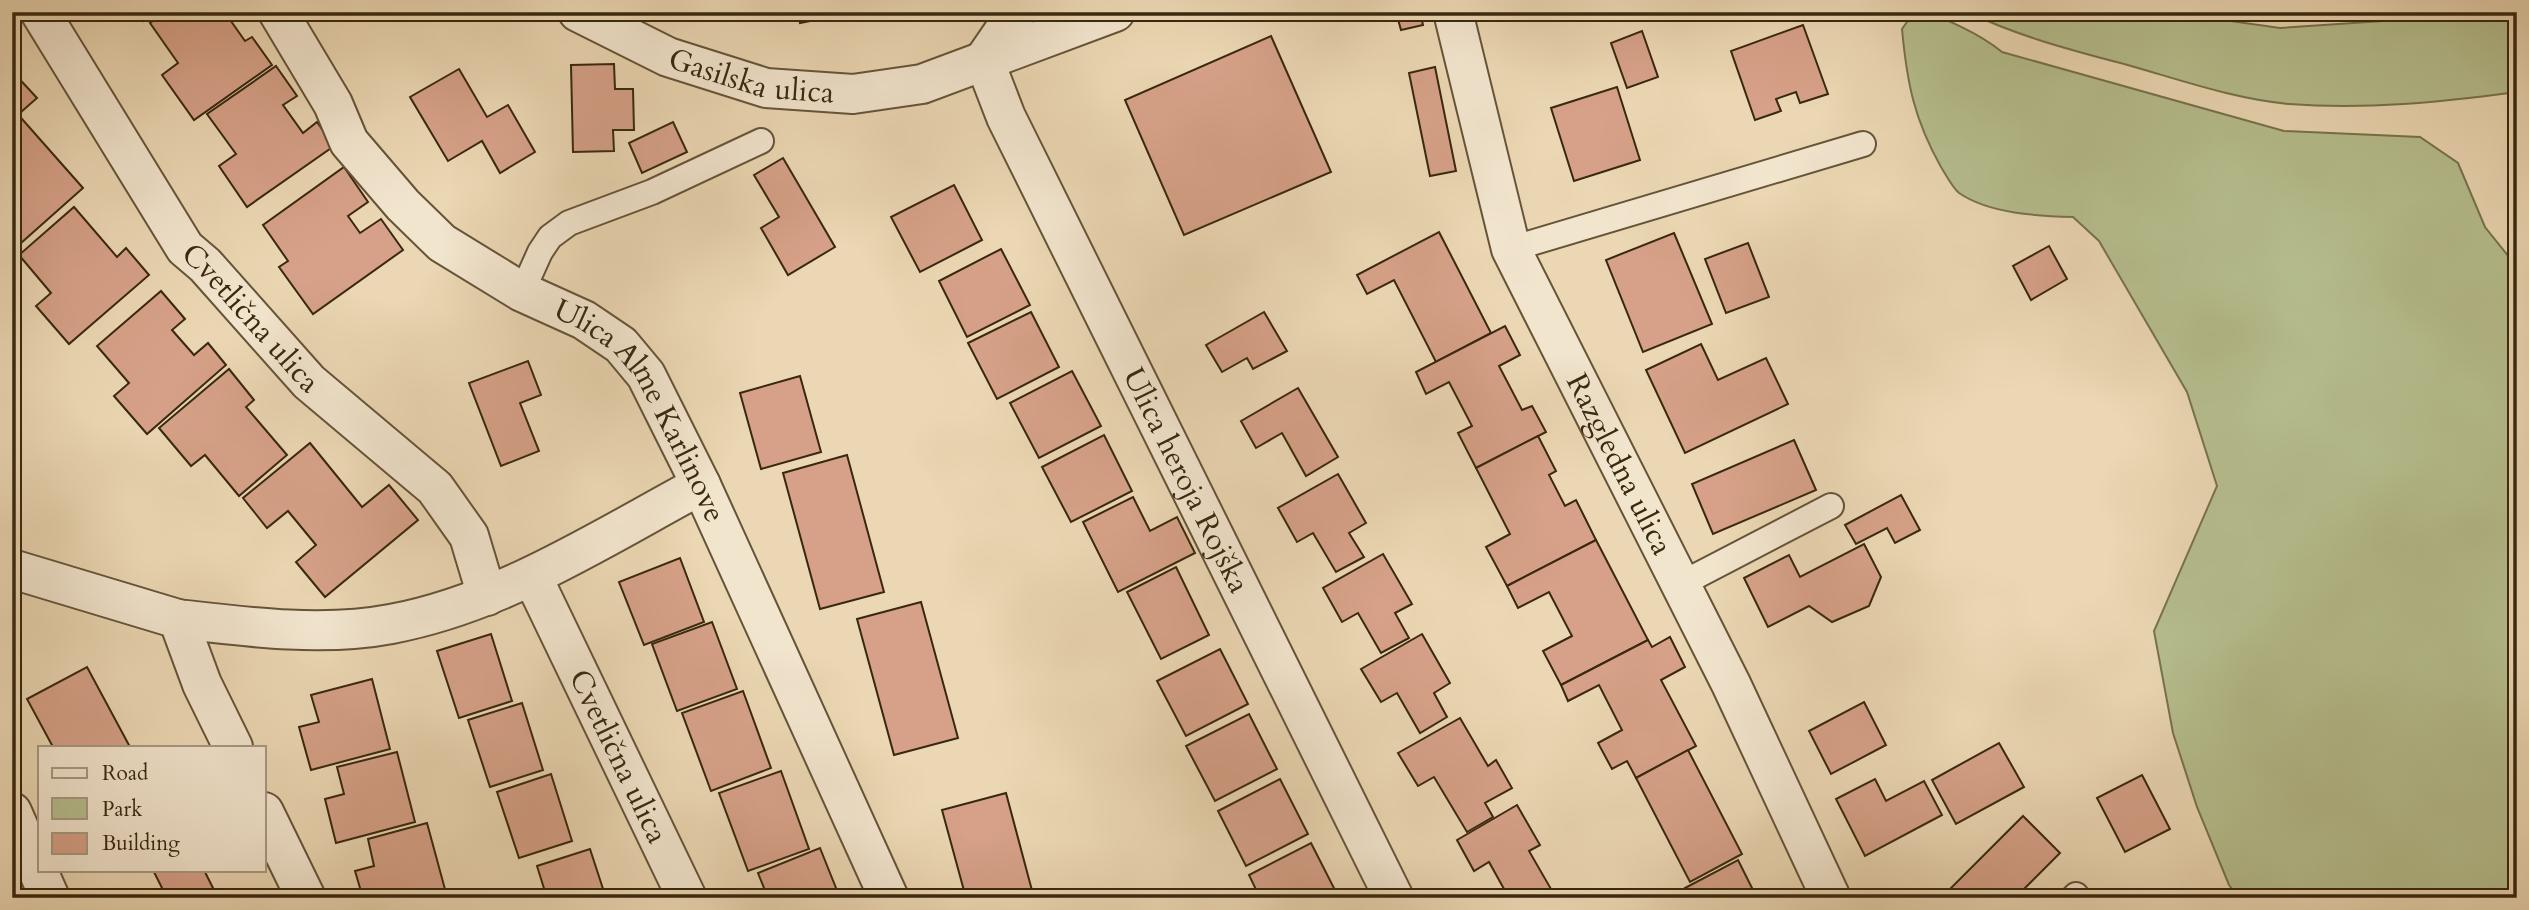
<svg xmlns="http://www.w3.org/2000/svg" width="2529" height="910" font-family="Cardo,serif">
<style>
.green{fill:#b6be8e;stroke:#77734e;stroke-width:2}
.building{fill:#d6a188;stroke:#38280f;stroke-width:2}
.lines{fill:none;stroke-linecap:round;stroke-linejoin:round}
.service-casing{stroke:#655438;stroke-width:28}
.minor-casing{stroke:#655438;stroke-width:42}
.service{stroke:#f2e5ce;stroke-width:24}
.minor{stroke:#f2e5ce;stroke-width:38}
.labels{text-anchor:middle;stroke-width:5;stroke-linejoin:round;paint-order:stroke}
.street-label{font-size:30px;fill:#38280f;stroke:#f2e5ce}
</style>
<rect width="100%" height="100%" fill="#ebd7b3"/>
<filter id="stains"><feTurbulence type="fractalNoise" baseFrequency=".00286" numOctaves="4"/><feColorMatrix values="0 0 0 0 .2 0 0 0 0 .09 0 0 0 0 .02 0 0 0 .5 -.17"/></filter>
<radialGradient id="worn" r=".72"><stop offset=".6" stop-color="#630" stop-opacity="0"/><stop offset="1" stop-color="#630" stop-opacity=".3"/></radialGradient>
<!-- green -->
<g class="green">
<path d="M 1914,12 C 1938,12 1984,37 2002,52 L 2284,131 L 2420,137 L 2458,163 L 2485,227 L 2517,267 L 2517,898 L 2239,898 L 2229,885 L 2197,807 L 2173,733 L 2154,631 L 2217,486 L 2187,392 L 2099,241 L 2073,217 C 2038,216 1990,214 1959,193 C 1952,187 1946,175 1941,167 C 1914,119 1907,83 1902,29 Z"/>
<path d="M 1968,12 L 2167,12 L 2280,28 L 2517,12 L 2517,92 C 2441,102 2366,110 2289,104 C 2233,99 2178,79 2124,64 C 2071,50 2017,36 1968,12 Z"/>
</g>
<!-- building -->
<g class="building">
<polygon points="137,12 155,12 143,21"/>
<polygon points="166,12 229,12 226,14 245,41 252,37 272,65 194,120 162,75 178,63 150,23"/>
<polygon points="798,12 845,12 845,14 800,23"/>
<polygon points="1396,12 1420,12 1423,25 1401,30"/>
<polygon points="12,17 21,26 12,34"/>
<polygon points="1803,25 1828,94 1800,103 1796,92 1776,99 1781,111 1755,120 1731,51"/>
<polygon points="1642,31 1658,77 1627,88 1611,43"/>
<polygon points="1271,36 1331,172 1184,235 1125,100"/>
<polygon points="614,64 615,89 633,89 634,130 613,130 614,151 573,152 571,65"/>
<polygon points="276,66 297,96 283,105 303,133 317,122 334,146 247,207 219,166 236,154 207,114"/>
<polygon points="1435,67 1456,171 1430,176 1409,73"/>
<polygon points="459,69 487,117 508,105 535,152 500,173 482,141 448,161 410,97"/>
<polygon points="12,71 37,98 12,120"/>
<polygon points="1617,87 1640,160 1574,181 1551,108"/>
<polygon points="22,119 83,188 21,243 12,233 12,127"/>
<polygon points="673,122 687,152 642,173 629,143"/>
<polygon points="783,158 835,247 788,275 761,228 779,217 754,175"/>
<polygon points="344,167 368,202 348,216 360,233 381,219 403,250 313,314 279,267 288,261 263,225"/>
<polygon points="954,185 982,240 920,272 891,217"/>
<polygon points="74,207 117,257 126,248 149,275 69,344 36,306 51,293 19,255"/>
<polygon points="1439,232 1491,333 1436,362 1394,280 1367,294 1357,275"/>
<polygon points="1674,233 1712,324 1643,352 1606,260"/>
<polygon points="1748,243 1769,297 1726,313 1705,259"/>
<polygon points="2049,246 2067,279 2031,300 2013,266"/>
<polygon points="1001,249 1030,305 967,337 939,281"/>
<polygon points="161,291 185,319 172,330 194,355 208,343 226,365 147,434 114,396 129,383 97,346"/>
<polygon points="1031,312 1059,367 997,399 968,343"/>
<polygon points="1264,312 1287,351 1253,369 1247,358 1222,372 1206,345"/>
<polygon points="1505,326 1520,355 1499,366 1522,410 1532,406 1546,432 1476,468 1458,433 1472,426 1449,382 1426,394 1416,372"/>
<polygon points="1701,344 1718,380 1766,358 1788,404 1685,453 1646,370"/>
<polygon points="528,361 541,395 520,403 539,451 501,466 469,383"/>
<polygon points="229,369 254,400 246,407 287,455 239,496 205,455 191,466 159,428"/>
<polygon points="1072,371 1101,426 1039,458 1010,403"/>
<polygon points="800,376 821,452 761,469 740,393"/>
<polygon points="1298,388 1338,457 1306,476 1282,433 1256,448 1241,421"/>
<polygon points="1104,435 1132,491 1071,522 1042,467"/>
<polygon points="1538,436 1556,471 1549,475 1565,506 1576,500 1596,540 1507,586 1486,547 1510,534 1476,468"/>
<polygon points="1794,440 1816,490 1713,534 1692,484"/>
<polygon points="310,443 362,507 389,485 418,520 325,597 296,562 316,545 288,511 267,528 243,498"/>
<polygon points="847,455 884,592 820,609 783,473"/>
<polygon points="1338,474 1366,523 1349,533 1364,557 1336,572 1313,533 1297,542 1278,508"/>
<polygon points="1901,495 1920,530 1895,543 1887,528 1856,544 1845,525"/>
<polygon points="1133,497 1150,531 1177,517 1195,553 1118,592 1083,522"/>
<polygon points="1596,540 1648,640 1561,685 1543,651 1572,636 1549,592 1518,608 1507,586"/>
<polygon points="1864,544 1881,577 1869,606 1832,622 1809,606 1768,627 1744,578 1789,555 1800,577"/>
<polygon points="1383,554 1412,604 1395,613 1409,638 1381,653 1358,613 1342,622 1323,588"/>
<polygon points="680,558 704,622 644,645 619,582"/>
<polygon points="1176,567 1209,635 1161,659 1127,592"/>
<polygon points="921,602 958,738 894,755 857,619"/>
<polygon points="712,622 737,689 677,711 652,644"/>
<polygon points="491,634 512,701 459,718 437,651"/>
<polygon points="1422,634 1450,683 1434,693 1447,717 1420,733 1397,693 1381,702 1361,669"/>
<polygon points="1670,637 1685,667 1661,680 1696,746 1636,778 1627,761 1612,769 1598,743 1622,730 1599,685 1568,701 1561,685 1648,640 1652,647"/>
<polygon points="1220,649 1248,704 1186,736 1157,681"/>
<polygon points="87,667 130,747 53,747 27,699"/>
<polygon points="372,679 390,749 311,770 299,727 319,722 311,695"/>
<polygon points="743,691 771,768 711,791 682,713"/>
<polygon points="1864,702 1886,745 1831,774 1809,731"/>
<polygon points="522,703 543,770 490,787 468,720"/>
<polygon points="1249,714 1277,769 1215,801 1186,746"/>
<polygon points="1460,718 1488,766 1496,760 1512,788 1485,803 1493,817 1467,832 1434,777 1418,786 1398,753"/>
<polygon points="1999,743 2024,787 1956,824 1932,780"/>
<polygon points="1688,750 1742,854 1690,882 1636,778"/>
<polygon points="397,752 415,822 336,843 325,799 344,794 337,767"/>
<polygon points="781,771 809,849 748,871 719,793"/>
<polygon points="551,774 572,841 519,858 497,792"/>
<polygon points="2142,775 2170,829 2125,852 2097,798"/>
<polygon points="1280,779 1308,834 1246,866 1218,811"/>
<polygon points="1875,779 1886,801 1924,781 1942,815 1865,856 1836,799"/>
<polygon points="1006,793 1034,898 966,898 942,810"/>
<polygon points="1517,805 1540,845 1529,851 1551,889 1535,898 1509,898 1489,862 1474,871 1457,840"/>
<polygon points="2023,816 2060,853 2015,898 1949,898 1945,894"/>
<polygon points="427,823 446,893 429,898 363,898 355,871 374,866 368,839"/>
<polygon points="1311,843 1339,898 1260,898 1249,875"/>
<polygon points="820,848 840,898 768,898 758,873"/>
<polygon points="590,849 606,898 547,898 537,866"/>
<polygon points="1738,860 1757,898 1690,898 1685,888"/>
<polygon points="153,870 204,870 218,898 167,898"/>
</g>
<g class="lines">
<!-- service casing -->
<g class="service-casing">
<g id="service">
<polyline points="1511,249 1863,144"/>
<polyline points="522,292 540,252 550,237 569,223 652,192 761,141"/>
<polyline points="1681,584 1831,506"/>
<polyline points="2073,898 2076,895"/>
</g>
</g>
<!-- minor casing -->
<g class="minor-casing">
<g id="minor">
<path id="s1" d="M 40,12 L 185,248 L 205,265 L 309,382 L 435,488 L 469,536 L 487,596"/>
<path id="s2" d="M 278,12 L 333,104 L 349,142 L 403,205 L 442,243 L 522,292 L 584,320 L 621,345 L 646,375 L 701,485 L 889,898"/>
<path id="s3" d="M 578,12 L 668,57 L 766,88 L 853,94 L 922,84 L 1115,12"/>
<path id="s4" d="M 1017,12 L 984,60 L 1006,117 L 1394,898"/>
<path id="s5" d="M 1453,12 L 1511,249 L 1731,684 L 1831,898"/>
<polyline points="12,569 178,619 202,684 233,747"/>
<path id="s6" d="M 532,576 L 687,898"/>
<path d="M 178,619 C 246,627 323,637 391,624 C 503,603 602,538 701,485"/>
<polyline points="12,812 50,898"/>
<polyline points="264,812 306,898"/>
</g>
</g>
<!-- service -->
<use href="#service" class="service"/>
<!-- minor -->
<use href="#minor" class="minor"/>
</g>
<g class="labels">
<!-- street labels -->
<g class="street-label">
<text dy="10" stroke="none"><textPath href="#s3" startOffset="187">Gasilska ulica</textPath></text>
<text dy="10" stroke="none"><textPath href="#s1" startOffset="373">Cvetlična ulica</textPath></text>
<text dy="10" stroke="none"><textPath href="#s2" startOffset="555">Ulica Alme Karlinove</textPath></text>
<text dy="10" stroke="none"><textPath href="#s5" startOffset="485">Razgledna ulica</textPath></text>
<text dy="10" stroke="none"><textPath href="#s4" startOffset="525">Ulica heroja Rojška</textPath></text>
<text dy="10" stroke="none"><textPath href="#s6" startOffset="200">Cvetlična ulica</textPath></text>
</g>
</g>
<!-- margin -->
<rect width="2529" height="910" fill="none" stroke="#ebd7b3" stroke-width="42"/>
<rect x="14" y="14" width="2501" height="882" fill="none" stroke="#38280f" stroke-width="3.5"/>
<rect x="21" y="21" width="2487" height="868" fill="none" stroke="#38280f" stroke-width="2"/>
<!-- legend -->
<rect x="38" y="746" width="228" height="126" fill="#f2e5ce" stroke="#a89982" stroke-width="2"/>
<rect x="52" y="768" width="35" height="10" fill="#f2e5ce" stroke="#a89982" stroke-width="2"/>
<text x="102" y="780" font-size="21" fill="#38280f">Road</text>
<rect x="52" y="798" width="35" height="21" fill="#b6be8e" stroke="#a89982" stroke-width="2"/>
<text x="102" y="816" font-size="21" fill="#38280f">Park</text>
<rect x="52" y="833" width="35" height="21" fill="#d6a188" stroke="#a89982" stroke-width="2"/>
<text x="102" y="850" font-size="21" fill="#38280f">Building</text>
<rect width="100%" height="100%" filter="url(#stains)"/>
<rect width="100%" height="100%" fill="url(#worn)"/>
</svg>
